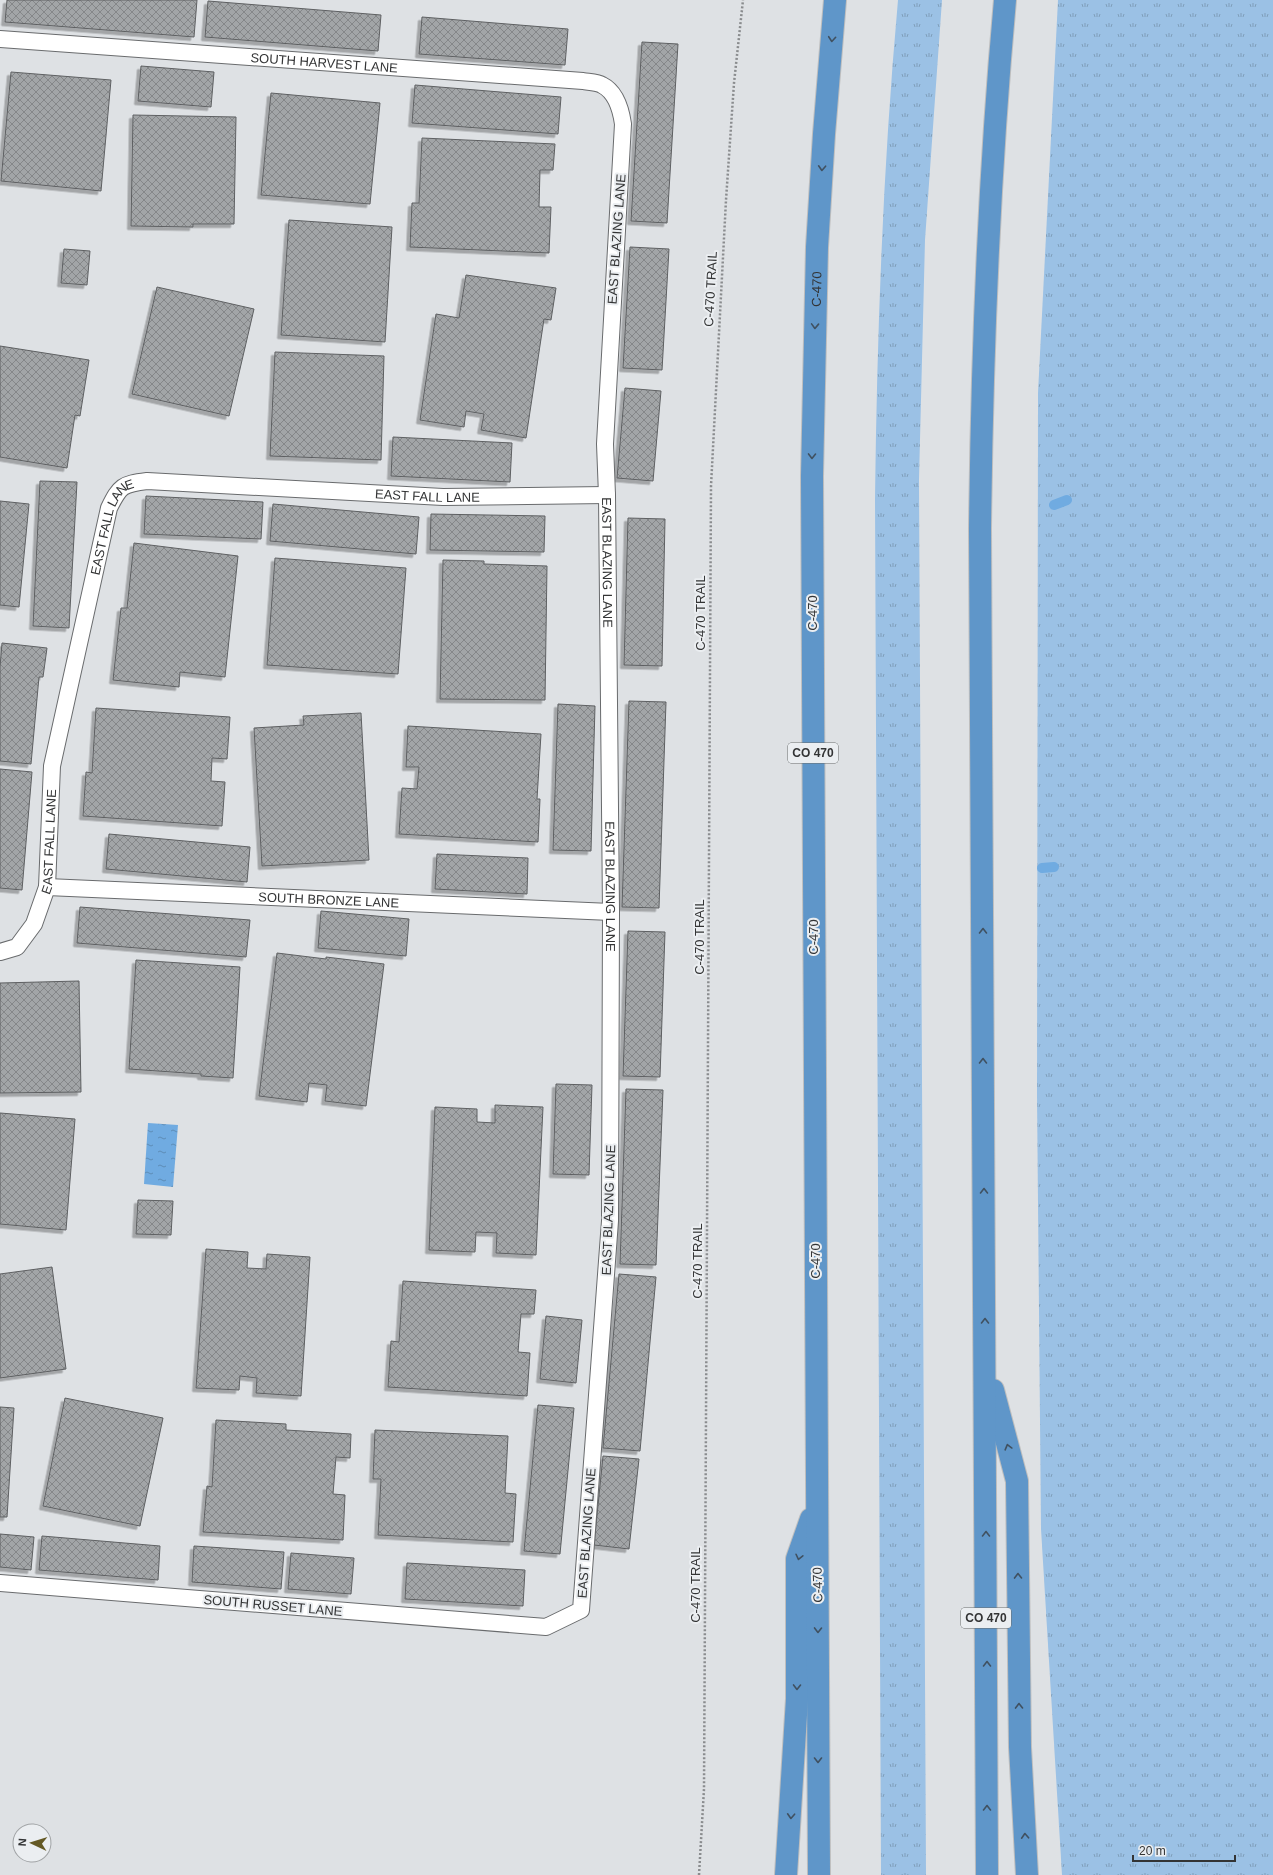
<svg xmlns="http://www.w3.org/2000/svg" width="1273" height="1875" font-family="Helvetica,sans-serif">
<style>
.grass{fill:url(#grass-tufts)}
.water{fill:url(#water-ripples)}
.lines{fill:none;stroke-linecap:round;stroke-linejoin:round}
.stream{stroke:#70abe1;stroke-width:10}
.building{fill:url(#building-cross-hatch);stroke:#5e6062;filter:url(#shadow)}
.service-casing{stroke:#696b6d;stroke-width:18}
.motorway-casing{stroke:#bebebe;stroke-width:24}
.path{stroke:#8a8c8e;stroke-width:2.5;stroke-dasharray:2 2;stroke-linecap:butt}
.service{stroke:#fff;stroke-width:16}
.motorway{stroke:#5f96c9;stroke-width:22}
.oneway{stroke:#405161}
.labels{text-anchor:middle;stroke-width:4;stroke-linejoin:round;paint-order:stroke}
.shield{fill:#ebeef1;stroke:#6a6c6d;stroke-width:1}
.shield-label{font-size:12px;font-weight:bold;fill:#333435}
.street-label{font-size:13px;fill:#333435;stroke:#ebeef1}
</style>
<defs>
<pattern id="grass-tufts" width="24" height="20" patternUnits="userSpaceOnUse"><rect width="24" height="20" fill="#9bc1e5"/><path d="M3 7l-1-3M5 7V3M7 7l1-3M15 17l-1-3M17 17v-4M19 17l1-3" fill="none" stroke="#7f9eba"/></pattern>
<pattern id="water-ripples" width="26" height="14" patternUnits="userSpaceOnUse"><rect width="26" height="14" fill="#70abe1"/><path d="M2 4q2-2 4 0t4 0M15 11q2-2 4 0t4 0" fill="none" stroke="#5d8cb7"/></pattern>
<pattern id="building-cross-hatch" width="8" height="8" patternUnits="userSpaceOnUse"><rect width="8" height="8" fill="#a2a5a7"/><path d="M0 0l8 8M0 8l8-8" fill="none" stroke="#858789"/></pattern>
<filter id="shadow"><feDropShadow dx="-3.5" dy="3.5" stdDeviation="0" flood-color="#0004"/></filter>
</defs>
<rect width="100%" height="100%" fill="#dee1e4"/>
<!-- grass -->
<g class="grass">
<path d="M 898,0 L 942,0 L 925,240 L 919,480 L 926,1875 L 881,1875 L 875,499 C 877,332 883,166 898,0 Z"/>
<polygon points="1058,0 1273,0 1273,1875 1062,1875 1041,1529 1037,1095 1038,393"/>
</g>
<!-- water -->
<polygon class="water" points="148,1123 178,1125 173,1187 144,1184"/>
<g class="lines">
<!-- stream -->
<g class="stream">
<polyline points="1054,505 1067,500"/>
<polyline points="1042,868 1054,867"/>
</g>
</g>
<!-- building -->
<g class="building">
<polygon points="7,0 197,0 194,37 5,22"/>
<polygon points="208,1 381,15 378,51 205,37"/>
<polygon points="422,17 568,29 565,65 419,54"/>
<polygon points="642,42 678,44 667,223 631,221"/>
<polygon points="141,66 214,72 211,107 138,101"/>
<polygon points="11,72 111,80 101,191 1,181"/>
<polygon points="415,85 561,97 558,134 412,123"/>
<polygon points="271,93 380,103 370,204 261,195"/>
<polygon points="133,115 236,117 234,224 193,224 193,227 131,226"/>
<polygon points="422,138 555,144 553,170 540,170 539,207 551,207 549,253 410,247 412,203 419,203"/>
<polygon points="289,220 392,227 385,342 281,335"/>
<polygon points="630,247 669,249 662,370 623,368"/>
<polygon points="64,249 90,251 87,285 61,283"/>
<polygon points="466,275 556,288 551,320 544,319 526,438 481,430 484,414 466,411 464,427 420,420 436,314 459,318"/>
<polygon points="157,287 254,309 229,416 132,394"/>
<polygon points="0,346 89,360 80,416 75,415 67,468 0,457"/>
<polygon points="275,352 384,356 381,460 270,456"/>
<polygon points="625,388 661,391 653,481 617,478"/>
<polygon points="393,437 512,443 510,482 391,476"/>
<polygon points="40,481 77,482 69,628 33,626"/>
<polygon points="146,496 263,502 261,539 144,534"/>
<polygon points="0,501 29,504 19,607 0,605"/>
<polygon points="273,504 419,517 416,554 270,541"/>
<polygon points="431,514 545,516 544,552 430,550"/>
<polygon points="628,518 665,519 662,666 624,665"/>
<polygon points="134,543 238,556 225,677 180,672 179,687 113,680 121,608 127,608"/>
<polygon points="275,558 406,568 398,674 267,665"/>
<polygon points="443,560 484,561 484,564 547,566 545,700 440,699"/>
<polygon points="2,643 47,648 43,677 39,677 31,764 0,761 0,667"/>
<polygon points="629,701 666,702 659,908 622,907"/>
<polygon points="558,704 595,706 591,851 553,850"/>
<polygon points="96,708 230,717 227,759 212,758 211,781 225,782 222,826 83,816 86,772 92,773"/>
<polygon points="361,713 369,860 262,866 254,728 304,725 303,716"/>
<polygon points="408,726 541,734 537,799 540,799 538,842 399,834 402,788 417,789 419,767 406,767"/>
<polygon points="0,769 32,772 22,890 0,888"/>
<polygon points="109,834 250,847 247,882 106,869"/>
<polygon points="437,854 528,858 527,894 435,889"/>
<polygon points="80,907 250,920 246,957 77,943"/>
<polygon points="321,911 409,919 406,956 318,948"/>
<polygon points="628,931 665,932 660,1077 623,1076"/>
<polygon points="277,953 326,959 326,957 384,964 366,1106 325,1101 327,1085 309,1083 307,1102 259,1096"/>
<polygon points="136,960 240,967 233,1078 201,1076 201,1074 129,1069"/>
<polygon points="79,981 81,1092 0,1093 0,983"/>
<polygon points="556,1084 592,1085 589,1175 553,1174"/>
<polygon points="626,1089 663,1090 656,1265 620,1264"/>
<polygon points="495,1105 543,1107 536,1255 496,1253 497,1233 476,1232 475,1252 429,1250 435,1107 477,1109 477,1122 495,1123"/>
<polygon points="0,1113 75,1119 66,1230 0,1224"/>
<polygon points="138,1200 173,1201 171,1235 136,1234"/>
<polygon points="206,1249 248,1252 247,1268 266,1269 267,1254 310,1257 301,1396 256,1393 257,1378 240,1376 239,1390 196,1388"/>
<polygon points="52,1267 66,1369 0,1378 0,1274"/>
<polygon points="619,1274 656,1277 640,1451 603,1448"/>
<polygon points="403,1281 536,1290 534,1314 521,1314 518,1352 530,1353 527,1396 388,1387 391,1341 399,1342"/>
<polygon points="546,1316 582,1320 576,1383 540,1379"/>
<polygon points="65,1398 163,1418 140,1526 43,1506"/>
<polygon points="538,1405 574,1408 560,1554 524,1551"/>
<polygon points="0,1407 14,1408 7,1517 0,1517"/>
<polygon points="216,1420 286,1424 286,1430 351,1434 350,1458 336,1457 333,1494 345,1495 343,1540 203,1532 207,1486 212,1487"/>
<polygon points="375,1430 508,1436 505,1493 516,1494 513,1542 378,1535 381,1479 373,1479"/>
<polygon points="603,1456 639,1459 629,1549 594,1545"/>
<polygon points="0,1534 34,1537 31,1570 0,1567"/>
<polygon points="42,1536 160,1546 158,1580 39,1570"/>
<polygon points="194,1546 284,1552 281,1589 192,1582"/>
<polygon points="291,1553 354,1558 351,1594 288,1589"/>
<polygon points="407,1563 525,1570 523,1606 405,1599"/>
</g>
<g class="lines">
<!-- service casing -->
<g class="service-casing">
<g id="service">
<path id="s1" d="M 0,39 L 583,81 C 588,82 597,82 602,85 C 616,92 621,110 623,124 L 605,444 L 607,495 L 611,912 L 610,1221 L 581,1610 L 546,1627 L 0,1583"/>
<path id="s2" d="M 47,887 L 611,912"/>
<path id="s3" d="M 0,952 L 17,947 L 34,924 L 47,887 L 52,766 L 109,508 C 120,486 122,484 147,481 L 443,497 L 607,495"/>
</g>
</g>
<!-- motorway casing -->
<g class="motorway-casing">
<g id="motorway">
<polyline points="993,1390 1017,1481 1020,1747 1027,1875"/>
<polyline points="786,1875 797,1699 797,1559 811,1519"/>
<path id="s4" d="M 819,1875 L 812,476 L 817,247 L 824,134 L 835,0"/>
<path d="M 987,1875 L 980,529 C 982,352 989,176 1005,0"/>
</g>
</g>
<!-- path -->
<polyline class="path" points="699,1875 704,1789 711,486 726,200 734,83 743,0"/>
<!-- service -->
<use href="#service" class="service"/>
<!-- motorway -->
<use href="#motorway" class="motorway"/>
</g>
<!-- one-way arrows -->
<defs><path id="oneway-chevron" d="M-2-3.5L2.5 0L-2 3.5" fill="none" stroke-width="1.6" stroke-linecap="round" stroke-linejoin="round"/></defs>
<g class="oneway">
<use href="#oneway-chevron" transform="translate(832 39) rotate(95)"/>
<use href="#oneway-chevron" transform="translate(822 168) rotate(93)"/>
<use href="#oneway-chevron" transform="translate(815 326) rotate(92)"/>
<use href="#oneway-chevron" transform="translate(812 456) rotate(91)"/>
<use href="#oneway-chevron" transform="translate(983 931) rotate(-90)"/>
<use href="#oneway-chevron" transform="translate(983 1061) rotate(-90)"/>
<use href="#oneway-chevron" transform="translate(984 1191) rotate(-90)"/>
<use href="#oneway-chevron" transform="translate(985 1321) rotate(-90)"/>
<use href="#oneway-chevron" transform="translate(1008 1447) rotate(-105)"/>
<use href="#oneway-chevron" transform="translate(986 1534) rotate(-90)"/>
<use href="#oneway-chevron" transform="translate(799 1557) rotate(103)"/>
<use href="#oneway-chevron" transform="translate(1018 1576) rotate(-91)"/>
<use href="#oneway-chevron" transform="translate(818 1630) rotate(91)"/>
<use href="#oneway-chevron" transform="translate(987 1664) rotate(-90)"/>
<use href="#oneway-chevron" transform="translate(797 1687) rotate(91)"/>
<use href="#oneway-chevron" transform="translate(1019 1706) rotate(-91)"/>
<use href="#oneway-chevron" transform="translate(818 1760) rotate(90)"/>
<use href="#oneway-chevron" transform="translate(987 1808) rotate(-90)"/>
<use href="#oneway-chevron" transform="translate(791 1816) rotate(93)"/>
<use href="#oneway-chevron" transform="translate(1025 1836) rotate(-93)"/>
</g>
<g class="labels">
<!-- shield labels -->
<g class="shield">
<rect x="788" y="743" width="50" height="20" rx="3"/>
<rect x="961" y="1608" width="50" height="20" rx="3"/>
</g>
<g class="shield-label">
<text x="813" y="757">CO 470</text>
<text x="986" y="1622">CO 470</text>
</g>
<!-- street labels -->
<g class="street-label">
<text dy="5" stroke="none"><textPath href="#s1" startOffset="325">SOUTH HARVEST LANE</textPath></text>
<text transform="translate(616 239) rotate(-86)" y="5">EAST BLAZING LANE</text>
<text transform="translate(710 289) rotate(-87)" y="5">C-470 TRAIL</text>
<text dy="5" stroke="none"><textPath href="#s4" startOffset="1586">C-470</textPath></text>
<text dy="5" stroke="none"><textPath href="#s3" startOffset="802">EAST FALL LANE</textPath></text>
<text dy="5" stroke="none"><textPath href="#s3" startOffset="455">EAST FALL LANE</textPath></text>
<text dy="5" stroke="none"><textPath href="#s1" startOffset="1089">EAST BLAZING LANE</textPath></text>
<text transform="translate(700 613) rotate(-90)" y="5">C-470 TRAIL</text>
<text transform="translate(812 613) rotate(-90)" y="5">C-470</text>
<text dy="5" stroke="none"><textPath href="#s3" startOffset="131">EAST FALL LANE</textPath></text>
<text dy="5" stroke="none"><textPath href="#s1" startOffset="1413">EAST BLAZING LANE</textPath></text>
<text dy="5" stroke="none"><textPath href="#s2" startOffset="282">SOUTH BRONZE LANE</textPath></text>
<text transform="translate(699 937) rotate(-90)" y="5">C-470 TRAIL</text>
<text transform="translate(813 937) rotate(-90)" y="5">C-470</text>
<text transform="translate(608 1210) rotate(-88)" y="5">EAST BLAZING LANE</text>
<text transform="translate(697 1261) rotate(-90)" y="5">C-470 TRAIL</text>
<text transform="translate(815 1261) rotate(-90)" y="5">C-470</text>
<text transform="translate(586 1533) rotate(-86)" y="5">EAST BLAZING LANE</text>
<text transform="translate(695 1585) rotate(-90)" y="5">C-470 TRAIL</text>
<text transform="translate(817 1585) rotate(-92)" y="5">C-470</text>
<text transform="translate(273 1605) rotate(5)" y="5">SOUTH RUSSET LANE</text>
</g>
</g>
<!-- north arrow -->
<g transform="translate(32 1843) rotate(274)"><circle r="19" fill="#ebeef1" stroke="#a1a4a6"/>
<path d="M0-3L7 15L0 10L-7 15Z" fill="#645925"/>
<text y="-6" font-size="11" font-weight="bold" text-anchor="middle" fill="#333435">N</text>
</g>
<!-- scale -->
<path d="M1133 1855v6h102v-6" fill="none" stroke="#333435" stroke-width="2"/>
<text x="1139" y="1855" font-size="12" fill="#333435" stroke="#ebeef1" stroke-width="3" paint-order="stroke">20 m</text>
</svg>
